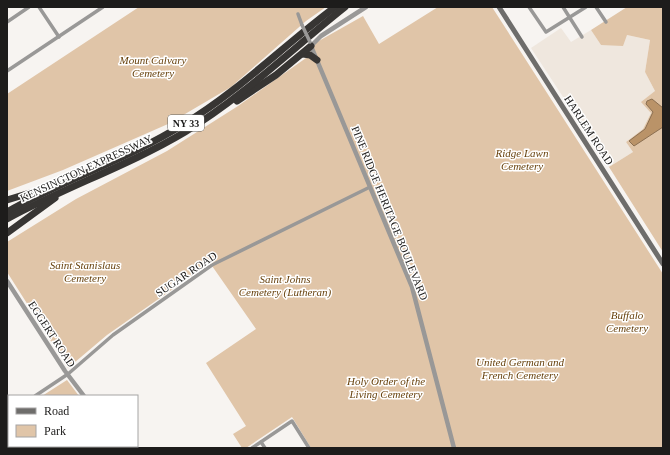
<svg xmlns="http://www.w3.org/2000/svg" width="670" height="455" font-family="'Times New Roman',serif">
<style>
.built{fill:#efe7de}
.green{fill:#e0c5a8}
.water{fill:#ba9368;stroke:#8b6f51}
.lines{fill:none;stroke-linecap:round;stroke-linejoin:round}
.minor{stroke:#999897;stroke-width:3.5}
.tertiary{stroke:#999897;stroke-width:4.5}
.secondary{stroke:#6e6d6b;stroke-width:5}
.motorway{stroke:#373533;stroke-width:7}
.minor-bridge{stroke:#999897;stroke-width:3.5}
.labels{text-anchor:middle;stroke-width:3;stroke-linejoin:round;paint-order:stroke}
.shield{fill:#fff;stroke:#61605f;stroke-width:1}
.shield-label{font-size:10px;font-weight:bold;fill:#1d1c1b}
.park-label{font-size:11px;font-style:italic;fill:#68420d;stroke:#fff}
.street-label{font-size:11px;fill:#1d1c1b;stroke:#fff}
</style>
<rect width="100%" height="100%" fill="#f7f4f1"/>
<!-- built -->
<polygon class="built" points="561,28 571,42 591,30 601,45 627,35 650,40 645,72 655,91 651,113 643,129 626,142 633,152 609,167 531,48"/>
<!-- green -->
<g class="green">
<polygon points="139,7 326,7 306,21 231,87 168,124 63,170 7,191 7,94"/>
<polygon points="438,7 492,7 663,274 663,448 311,448 292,417 246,448 242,448 233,434 246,426 206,363 256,329 210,263 107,335 68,368 7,272 7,242 76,199 167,151 238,106 306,58 317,42 363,16 379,44"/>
<polygon points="627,7 663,7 663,252 609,167 633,152 626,142 643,129 651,113 641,102 655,91 645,72 650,40 627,35 623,46 601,45 591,30"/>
<polygon points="67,380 79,396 42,396"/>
<polygon points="9,418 9,446 115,446 117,448 7,448 7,419"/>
</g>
<!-- water -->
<polygon class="water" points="652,99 663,108 663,127 634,146 629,141 645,129 653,112 646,104 647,101"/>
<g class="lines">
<!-- minor -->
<g class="minor">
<polyline points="39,7 59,37"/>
<polyline points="529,7 546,32 586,7"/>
<polyline points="563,7 582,37"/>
<polyline points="596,7 606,22"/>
<polyline points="298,14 302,25"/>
<polyline points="7,22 29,7"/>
<polyline points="7,71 103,7"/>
<polyline points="35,396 68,374 113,335 212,265 370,187"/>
<polyline points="7,414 9,413"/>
<polyline points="261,442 265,448"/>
<polyline points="252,448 292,421 309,448"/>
</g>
<!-- tertiary -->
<g class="tertiary">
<polyline points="366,7 321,36 311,46 412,287 454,448"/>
<polyline points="7,281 65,371 84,396"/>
<polyline points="123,446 124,448"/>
</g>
<!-- secondary -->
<polyline class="secondary" points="499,7 663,264"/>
<!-- motorway -->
<g class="motorway">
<polyline points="303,54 310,55 317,60"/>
<polyline points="237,101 276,75 311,46"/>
<polyline points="7,200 43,189"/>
<path d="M 7,212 C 65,179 128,159 184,124 C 239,91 284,45 335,7"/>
<path d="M 7,219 C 65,187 128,166 185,132 C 243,97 292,49 345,7"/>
<polyline points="7,233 55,198"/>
</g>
<!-- minor-bridge -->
<polyline class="minor-bridge" points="302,25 310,42"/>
</g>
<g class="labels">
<!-- shield labels -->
<rect class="shield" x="168" y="115" width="36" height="16" rx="3"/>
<g class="shield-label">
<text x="186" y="127">NY 33</text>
</g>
<!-- park labels -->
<g class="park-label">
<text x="153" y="64">Mount Calvary<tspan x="153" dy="13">Cemetery</tspan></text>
<text x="522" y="157">Ridge Lawn<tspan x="522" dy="13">Cemetery</tspan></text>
<text x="85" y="269">Saint Stanislaus<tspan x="85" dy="13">Cemetery</tspan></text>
<text x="285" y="283">Saint Johns<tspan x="285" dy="13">Cemetery (Lutheran)</tspan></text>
<text x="627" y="319">Buffalo<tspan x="627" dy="13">Cemetery</tspan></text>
<text x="520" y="366">United German and<tspan x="520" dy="13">French Cemetery</tspan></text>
<text x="386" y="385">Holy Order of the<tspan x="386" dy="13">Living Cemetery</tspan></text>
</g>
<!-- street labels -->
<g class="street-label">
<text transform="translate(589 130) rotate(57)" y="4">HARLEM ROAD</text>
<text transform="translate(86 168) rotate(-25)" y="4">KENSINGTON EXPRESSWAY</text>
<text transform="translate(390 213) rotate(68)" y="4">PINE RIDGE HERITAGE BOULEVARD</text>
<text transform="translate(186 274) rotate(-34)" y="4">SUGAR ROAD</text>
<text transform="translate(52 334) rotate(57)" y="4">EGGERT ROAD</text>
</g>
</g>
<!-- border -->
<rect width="670" height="455" fill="none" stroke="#1d1c1b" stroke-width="16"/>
<!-- legend -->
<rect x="8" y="395" width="130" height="52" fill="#ffffff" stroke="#a5a4a4"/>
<rect x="16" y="408" width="20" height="6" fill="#6e6d6b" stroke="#a5a4a4"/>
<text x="44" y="415" font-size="12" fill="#1d1c1b">Road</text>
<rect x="16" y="425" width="20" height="12" fill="#e0c5a8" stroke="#a5a4a4"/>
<text x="44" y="435" font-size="12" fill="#1d1c1b">Park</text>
</svg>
